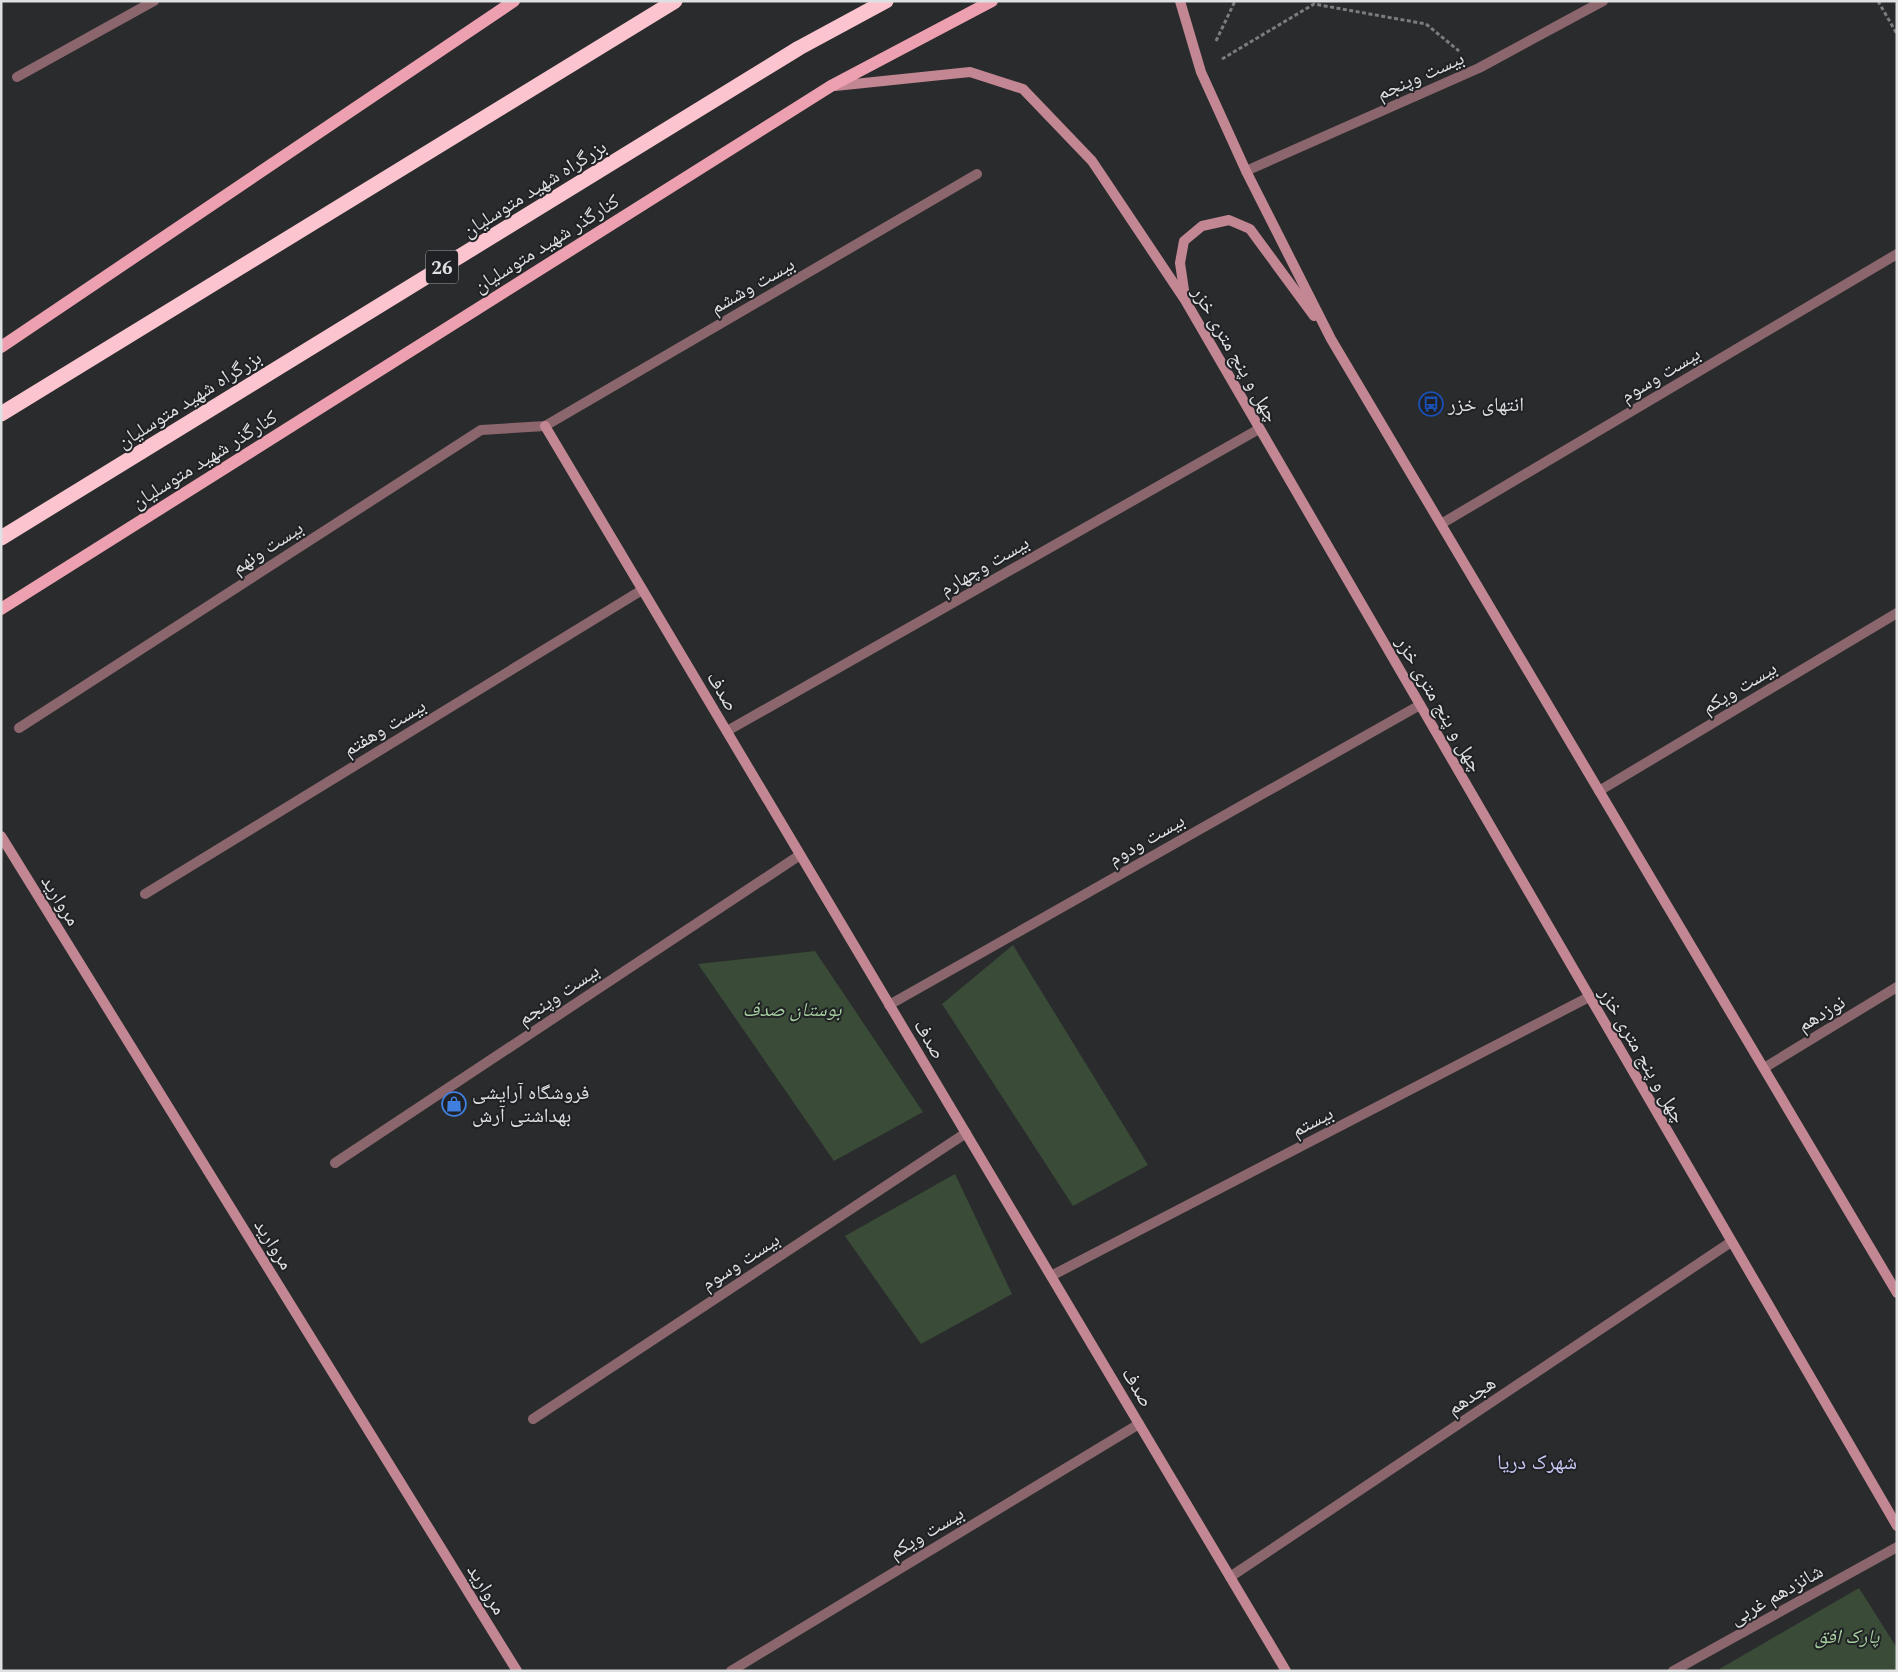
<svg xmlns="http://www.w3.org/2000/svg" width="1898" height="1672" font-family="Spectral,'Noto Naskh Arabic',serif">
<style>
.green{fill:#3a4b37}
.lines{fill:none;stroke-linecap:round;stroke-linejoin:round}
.path{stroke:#7a7c7e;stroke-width:3;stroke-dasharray:4 2.5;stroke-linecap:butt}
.lane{stroke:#8b666d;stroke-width:10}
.street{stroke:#8b666d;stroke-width:10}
.secondary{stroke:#c28792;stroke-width:10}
.primary{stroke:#eda0af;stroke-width:12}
.highway{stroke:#fcc4ce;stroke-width:15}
.labels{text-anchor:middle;stroke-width:4;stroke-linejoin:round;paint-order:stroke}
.shield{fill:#1f2124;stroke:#a5a7a9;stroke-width:1}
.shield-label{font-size:19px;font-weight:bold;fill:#dfe0e2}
.street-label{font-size:20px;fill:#dfe0e2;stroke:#1f2124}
.poi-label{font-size:20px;fill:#dfe0e2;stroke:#1f2124;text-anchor:start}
.park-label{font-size:20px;font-style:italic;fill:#a5cd9e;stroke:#1f2124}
.neighbourhood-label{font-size:21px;fill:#c7c8f4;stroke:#1f2124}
</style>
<rect width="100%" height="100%" fill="#292b2d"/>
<!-- green -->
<g class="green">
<polygon points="1013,945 1148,1165 1073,1206 942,1004"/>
<polygon points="815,951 923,1112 834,1161 698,964"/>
<polygon points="955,1174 1012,1294 921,1344 845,1236"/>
<polygon points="1859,1588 1897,1648 1897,1671 1716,1671"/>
</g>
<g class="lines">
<!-- path -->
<g class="path">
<polyline points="1878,1 1897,34"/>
<polyline points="1216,41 1235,1"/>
<polyline points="1222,59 1314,4 1426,24 1459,51"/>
</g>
<!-- lane -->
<polyline class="lane" points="17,77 154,1"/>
<!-- street -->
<g class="street">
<polyline points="1246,171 1479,68 1603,1"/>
<polyline points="1441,524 1897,254"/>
<polyline points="19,728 481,430 545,426 977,174"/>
<polyline points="727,731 1259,429"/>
<polyline points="1599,791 1897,613"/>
<polyline points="145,894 642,590"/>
<polyline points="889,1005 1420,705"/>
<polyline points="1764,1068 1897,987"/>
<polyline points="335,1163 800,855"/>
<polyline points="1051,1276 1589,997"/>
<polyline points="533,1419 966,1133"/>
<polyline points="1230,1577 1731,1242"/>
<polyline points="731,1671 1139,1424"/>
<polyline points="1673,1671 1897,1547"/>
</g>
<!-- secondary -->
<g class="secondary">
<polyline points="1180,1 1201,72 1246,171 1331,339 1897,1293"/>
<polyline points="835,86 970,72 1023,89 1092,161 1185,300 1897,1526"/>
<polyline points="1185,297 1180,263 1184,241 1202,226 1229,220 1250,229 1314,316"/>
<polyline points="545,426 1286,1671"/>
<polyline points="1,836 517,1671"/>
</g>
<!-- primary -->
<g class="primary">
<polyline points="1,347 514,1"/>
<polyline points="1,609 831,86 992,1"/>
</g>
<!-- highway -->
<g class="highway">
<polyline points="1,414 675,1"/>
<polyline points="1,538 799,48 886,1"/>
</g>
</g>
<!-- icons -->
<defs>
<g id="bus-ring" transform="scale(1.25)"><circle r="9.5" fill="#1f2124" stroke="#1a4fb4" stroke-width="1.5"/><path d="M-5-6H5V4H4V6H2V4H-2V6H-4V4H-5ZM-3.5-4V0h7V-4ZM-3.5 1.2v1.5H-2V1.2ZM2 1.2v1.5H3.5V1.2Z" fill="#1a4fb4"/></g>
<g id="shop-ring" transform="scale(1.25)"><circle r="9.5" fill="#1f2124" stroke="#3f7fe0" stroke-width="1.5"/><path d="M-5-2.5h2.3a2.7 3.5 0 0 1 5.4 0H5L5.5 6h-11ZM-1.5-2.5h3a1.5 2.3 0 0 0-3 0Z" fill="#3f7fe0"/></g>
</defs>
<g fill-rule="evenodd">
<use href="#bus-ring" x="1431" y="404"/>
<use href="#shop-ring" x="454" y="1104"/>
</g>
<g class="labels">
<!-- shield labels -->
<rect class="shield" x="426" y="250.5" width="32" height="33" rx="4"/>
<g class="shield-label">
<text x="442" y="274">26</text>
</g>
<!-- street labels -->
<g class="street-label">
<text transform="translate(1420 75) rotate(-24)" y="7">بیست وپنجم</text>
<text transform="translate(534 188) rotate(-32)" y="7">بزرگراه شهید متوسلیان</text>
<text transform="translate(546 243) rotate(-32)" y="7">کنارگذر شهید متوسلیان</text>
<text transform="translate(752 285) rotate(-30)" y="7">بیست وششم</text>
<text transform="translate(1236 354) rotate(60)" y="7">چهل و پنج متری خزر</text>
<text transform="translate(1660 374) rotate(-31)" y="7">بیست وسوم</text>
<text transform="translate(189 399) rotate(-32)" y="7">بزرگراه شهید متوسلیان</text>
<text transform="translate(204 459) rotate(-32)" y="7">کنارگذر شهید متوسلیان</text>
<text transform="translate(267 547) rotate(-33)" y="7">بیست ونهم</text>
<text transform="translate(984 565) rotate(-30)" y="7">بیست وچهارم</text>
<text transform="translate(1739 687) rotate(-31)" y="7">بیست ویکم</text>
<text transform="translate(723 691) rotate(59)" y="7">صدف</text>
<text transform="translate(1440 704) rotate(60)" y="7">چهل و پنج متری خزر</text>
<text transform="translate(384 727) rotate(-31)" y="7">بیست وهفتم</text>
<text transform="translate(1146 839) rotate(-30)" y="7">بیست ودوم</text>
<text transform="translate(61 900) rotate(58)" y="7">مروارید</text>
<text transform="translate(558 994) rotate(-34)" y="7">بیست وپنجم</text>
<text transform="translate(1821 1013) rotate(-31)" y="7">نوزدهم</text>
<text transform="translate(930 1039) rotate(59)" y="7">صدف</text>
<text transform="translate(1643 1055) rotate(60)" y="7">چهل و پنج متری خزر</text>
<text transform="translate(1312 1121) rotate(-27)" y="7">بیستم</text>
<text transform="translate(274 1244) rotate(58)" y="7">مروارید</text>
<text transform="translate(740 1261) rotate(-33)" y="7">بیست وسوم</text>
<text transform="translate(1138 1387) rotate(59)" y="7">صدف</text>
<text transform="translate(1471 1395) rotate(-34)" y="7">هجدهم</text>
<text transform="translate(926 1532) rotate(-31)" y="7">بیست ویکم</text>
<text transform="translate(487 1589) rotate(58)" y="7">مروارید</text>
<text transform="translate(1776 1594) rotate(-29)" y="7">شانزدهم غربی</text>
</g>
<!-- poi labels -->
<g class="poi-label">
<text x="1448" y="411">انتهای خزر</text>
<text x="472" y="1099">فروشگاه آرایشی<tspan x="472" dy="23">بهداشتی آرش</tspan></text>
</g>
<!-- park labels -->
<g class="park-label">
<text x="792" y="1016">بوستان صدف</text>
<text x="1847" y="1643">پارک افق</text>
</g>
<!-- neighbourhood labels -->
<g class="neighbourhood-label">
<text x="1537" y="1469">شهرک دریا</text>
</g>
</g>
<!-- border -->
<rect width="1898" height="1672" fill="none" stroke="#dfe0e2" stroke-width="5"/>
</svg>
